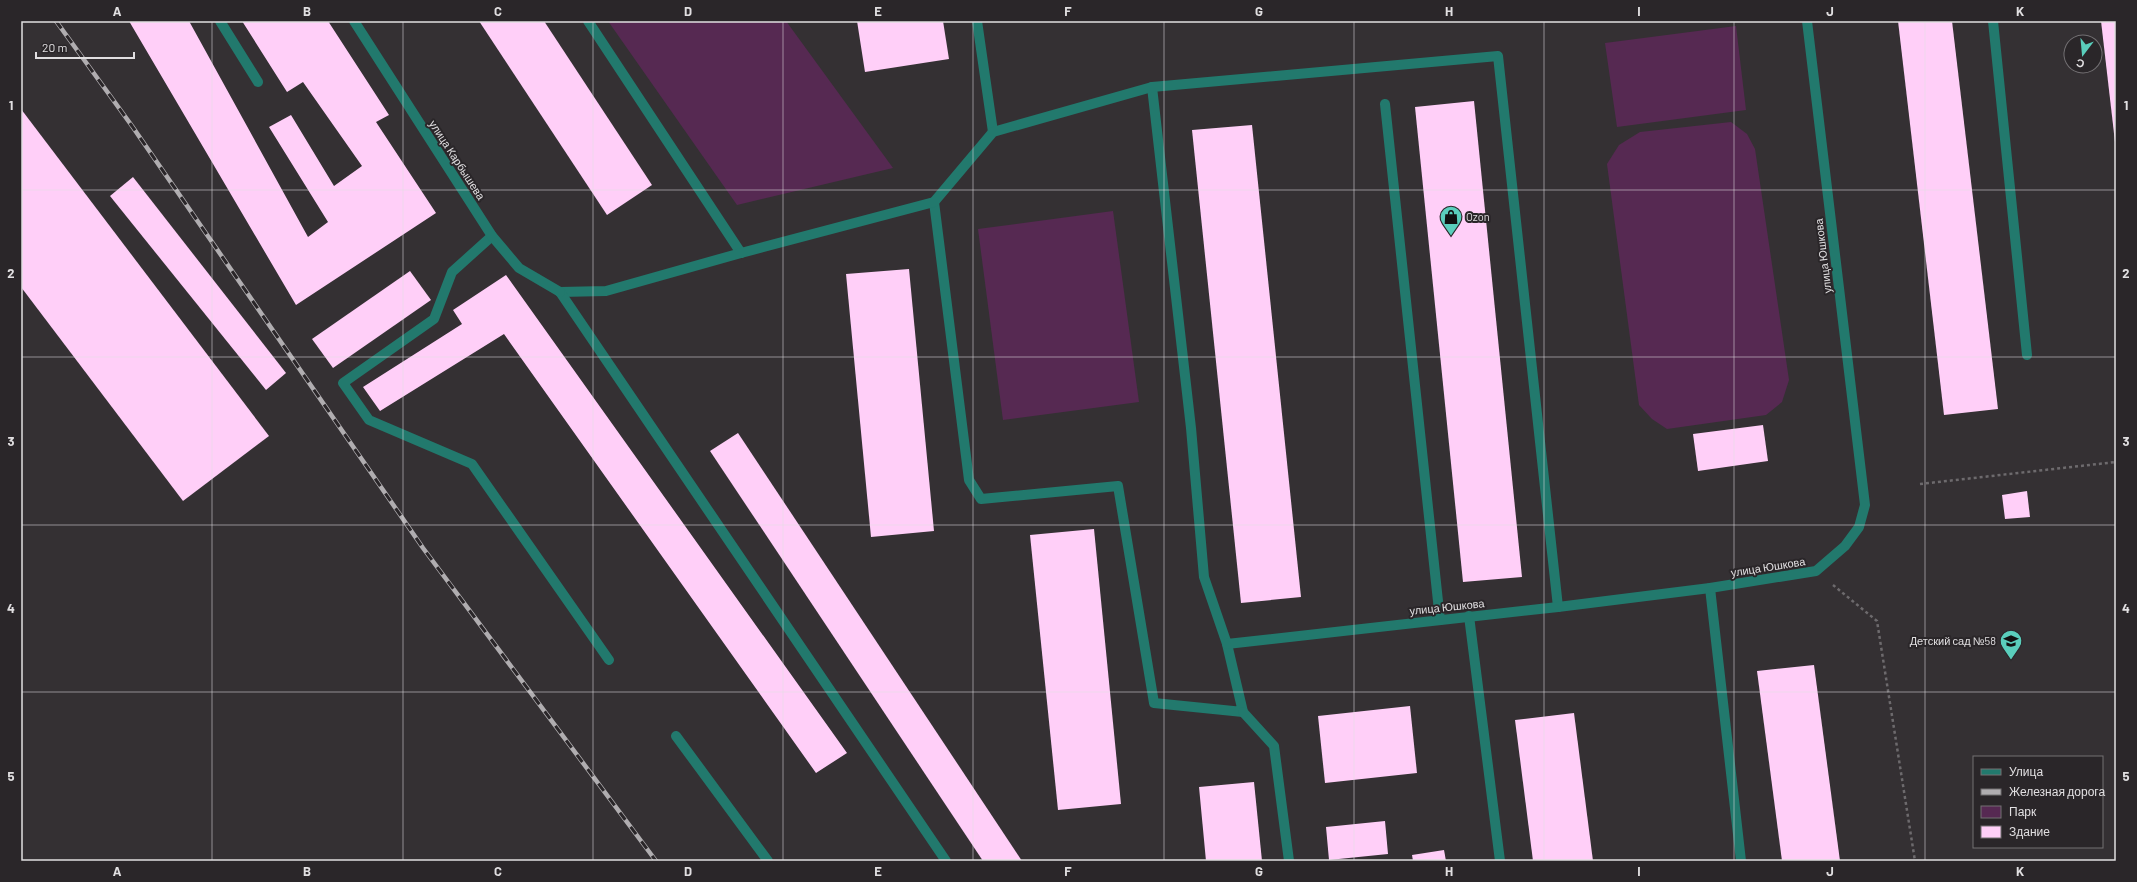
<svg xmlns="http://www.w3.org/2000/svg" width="2137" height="882" font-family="Barlow,sans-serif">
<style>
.green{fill:#562952}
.building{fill:#ffcff8}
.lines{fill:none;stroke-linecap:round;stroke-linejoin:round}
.path{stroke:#6d6a6d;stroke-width:2.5;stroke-dasharray:3 3;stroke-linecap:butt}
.lane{stroke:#22796d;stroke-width:10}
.street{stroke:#22796d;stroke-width:10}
.rail-casing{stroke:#b0adb0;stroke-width:4.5}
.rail{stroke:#2a2629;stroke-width:3;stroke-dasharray:9;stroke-linecap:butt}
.grid{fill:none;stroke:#e1dfe1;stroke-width:1;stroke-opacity:0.55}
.labels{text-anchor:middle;stroke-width:4;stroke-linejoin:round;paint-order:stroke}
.street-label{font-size:11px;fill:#e1dfe1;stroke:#2a2629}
.poi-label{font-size:11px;fill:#e1dfe1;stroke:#2a2629;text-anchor:start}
.neatline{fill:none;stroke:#e1dfe1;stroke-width:1.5}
.grid-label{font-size:13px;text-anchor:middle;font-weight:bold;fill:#e1dfe1}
</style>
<rect width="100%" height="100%" fill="#343033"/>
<!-- green -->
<g class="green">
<polygon points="608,21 786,21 893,168 737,205"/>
<polygon points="1736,26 1746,110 1617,127 1605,43"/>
<polygon points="1731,122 1747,134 1755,149 1789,380 1782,402 1766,415 1667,429 1652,419 1639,405 1607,164 1619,145 1640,132"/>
<polygon points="1113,211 1139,402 1003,420 978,229"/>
</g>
<!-- building -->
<g class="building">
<polygon points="129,21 189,21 308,237 328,222 269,127 291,115 334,186 362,166 303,82 287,92 242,21 328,21 389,115 376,122 436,213 296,305"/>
<polygon points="479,21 544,21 652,185 607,215"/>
<polygon points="857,21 943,21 949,59 865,72"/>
<polygon points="1898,21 1952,21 1998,409 1944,415"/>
<polygon points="2101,21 2116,21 2116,142 2115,142"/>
<polygon points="1474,101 1522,577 1463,582 1415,107"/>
<polygon points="21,109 269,436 183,501 21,287"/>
<polygon points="1252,125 1301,597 1241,603 1192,130"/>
<polygon points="133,177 286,373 266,390 110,196"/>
<polygon points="909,269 934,531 871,537 846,274"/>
<polygon points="410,271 431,300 333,368 312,339"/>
<polygon points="506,275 847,753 816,773 504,334 380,411 363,387 462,324 453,310"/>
<polygon points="1763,425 1768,461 1698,471 1693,434"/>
<polygon points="738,433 1022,861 983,861 710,451"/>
<polygon points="2027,491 2030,517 2005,519 2002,495"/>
<polygon points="1094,529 1121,804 1058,810 1030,535"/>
<polygon points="1814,665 1840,861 1782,861 1757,671"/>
<polygon points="1410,706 1417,773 1325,783 1318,716"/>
<polygon points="1574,713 1593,861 1533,861 1515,720"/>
<polygon points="1254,782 1262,861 1206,861 1199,787"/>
<polygon points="1385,821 1388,854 1329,860 1326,827"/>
<polygon points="1444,850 1446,861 1413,861 1412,855"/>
</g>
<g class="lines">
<!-- path -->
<g class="path">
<polyline points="1920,484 2116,462"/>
<polyline points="1833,585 1877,621 1915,861"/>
</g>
<!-- lane -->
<g class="lane">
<polyline points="220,21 258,82"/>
<polyline points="588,21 741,253"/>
<polyline points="977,21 993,132"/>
<polyline points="1993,21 2027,355"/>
<polyline points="1385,104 1440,620"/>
<polyline points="934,202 969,480 981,499 1118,486 1154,703 1243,712 1227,644 1204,577 1191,428 1152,87"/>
<polyline points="492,236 452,272 434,319 343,383 369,420 472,464 609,660"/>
<polyline points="560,292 606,291 741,253 934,202 993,132 1152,87 1498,56 1558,607"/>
<polyline points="560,292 946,861"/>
<polyline points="1710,588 1741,861"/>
<polyline points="1469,616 1500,861"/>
<polyline points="1243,712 1274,746 1289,861"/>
<polyline points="676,736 768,861"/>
</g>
<!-- street -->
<g class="street">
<polyline points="354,21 492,236 519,268 560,292"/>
<polyline points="1227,644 1558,607 1710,588 1816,571 1845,546 1859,527 1865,505 1807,21"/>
</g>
<!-- rail casing -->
<g class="rail-casing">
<polyline id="rail" points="56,21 132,126 423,548 656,861"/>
</g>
<!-- rail -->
<use href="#rail" class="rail"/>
</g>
<!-- grid -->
<path class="grid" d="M 212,21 L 212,861M 403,21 L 403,861M 593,21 L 593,861M 783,21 L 783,861M 973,21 L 973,861M 1164,21 L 1164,861M 1354,21 L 1354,861M 1544,21 L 1544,861M 1734,21 L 1734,861M 1925,21 L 1925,861M 21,190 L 2116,190M 21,357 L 2116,357M 21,525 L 2116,525M 21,692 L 2116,692"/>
<!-- icons -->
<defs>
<g id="shop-pin" transform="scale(1.15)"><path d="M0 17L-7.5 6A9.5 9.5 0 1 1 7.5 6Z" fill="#5acebc" stroke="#2a2629"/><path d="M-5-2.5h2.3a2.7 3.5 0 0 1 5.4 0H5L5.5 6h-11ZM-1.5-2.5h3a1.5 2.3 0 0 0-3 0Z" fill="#111"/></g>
<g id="school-pin" transform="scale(1.15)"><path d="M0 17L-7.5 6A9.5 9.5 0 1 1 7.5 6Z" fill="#5acebc" stroke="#2a2629"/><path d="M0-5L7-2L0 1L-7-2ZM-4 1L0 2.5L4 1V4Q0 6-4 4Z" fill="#111"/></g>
</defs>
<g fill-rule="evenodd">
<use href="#shop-pin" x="1451" y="217"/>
<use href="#school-pin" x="2011" y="641"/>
</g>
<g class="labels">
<!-- street labels -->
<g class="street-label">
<text transform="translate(457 160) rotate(57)" y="4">улица Карбышева</text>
<text transform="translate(1823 256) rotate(-97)" y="4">улица Юшкова</text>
<text transform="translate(1768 567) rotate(-9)" y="4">улица Юшкова</text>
<text transform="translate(1447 607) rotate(-6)" y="4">улица Юшкова</text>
</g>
<!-- poi labels -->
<g class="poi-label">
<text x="1466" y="221">Ozon</text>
<text x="1996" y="645" text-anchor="end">Детский сад №58</text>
</g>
</g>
<!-- border -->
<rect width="2137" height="882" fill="none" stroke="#2a2629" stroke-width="44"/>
<!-- legend -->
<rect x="1973" y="756" width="130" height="92" fill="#2a2629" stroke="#737073"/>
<rect x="1981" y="769" width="20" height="6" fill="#22796d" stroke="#737073"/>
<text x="2009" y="776" font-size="12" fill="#e1dfe1">Улица</text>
<rect x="1981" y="789" width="20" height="6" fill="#b0adb0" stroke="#737073"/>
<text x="2009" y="796" font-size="12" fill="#e1dfe1">Железная дорога</text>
<rect x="1981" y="806" width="20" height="12" fill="#562952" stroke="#737073"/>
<text x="2009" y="816" font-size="12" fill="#e1dfe1">Парк</text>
<rect x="1981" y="826" width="20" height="12" fill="#ffcff8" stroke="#737073"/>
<text x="2009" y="836" font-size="12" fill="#e1dfe1">Здание</text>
<!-- north arrow -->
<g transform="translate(2083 54) rotate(196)"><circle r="19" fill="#2a2629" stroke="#737073"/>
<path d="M0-3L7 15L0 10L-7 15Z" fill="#5acebc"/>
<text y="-6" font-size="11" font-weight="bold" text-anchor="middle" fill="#e1dfe1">С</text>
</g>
<!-- scale -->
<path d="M36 52v6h98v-6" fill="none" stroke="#e1dfe1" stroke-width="2"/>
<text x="42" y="52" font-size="12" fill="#e1dfe1" stroke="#2a2629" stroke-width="3" paint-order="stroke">20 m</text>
<rect x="22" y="22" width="2093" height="838" class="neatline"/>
<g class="grid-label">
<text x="117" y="16">A</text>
<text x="307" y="16">B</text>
<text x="498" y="16">C</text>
<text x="688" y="16">D</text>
<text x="878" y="16">E</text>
<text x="1068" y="16">F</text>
<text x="1259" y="16">G</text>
<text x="1449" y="16">H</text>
<text x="1639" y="16">I</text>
<text x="1830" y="16">J</text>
<text x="2020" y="16">K</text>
<text x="11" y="110">1</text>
<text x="2126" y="110">1</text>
<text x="11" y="278">2</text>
<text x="2126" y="278">2</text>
<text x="11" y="446">3</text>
<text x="2126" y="446">3</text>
<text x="11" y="613">4</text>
<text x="2126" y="613">4</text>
<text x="11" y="781">5</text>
<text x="2126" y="781">5</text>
<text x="117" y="876">A</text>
<text x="307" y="876">B</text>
<text x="498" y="876">C</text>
<text x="688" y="876">D</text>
<text x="878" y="876">E</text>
<text x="1068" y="876">F</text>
<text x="1259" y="876">G</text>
<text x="1449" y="876">H</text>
<text x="1639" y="876">I</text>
<text x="1830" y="876">J</text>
<text x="2020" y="876">K</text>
</g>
</svg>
